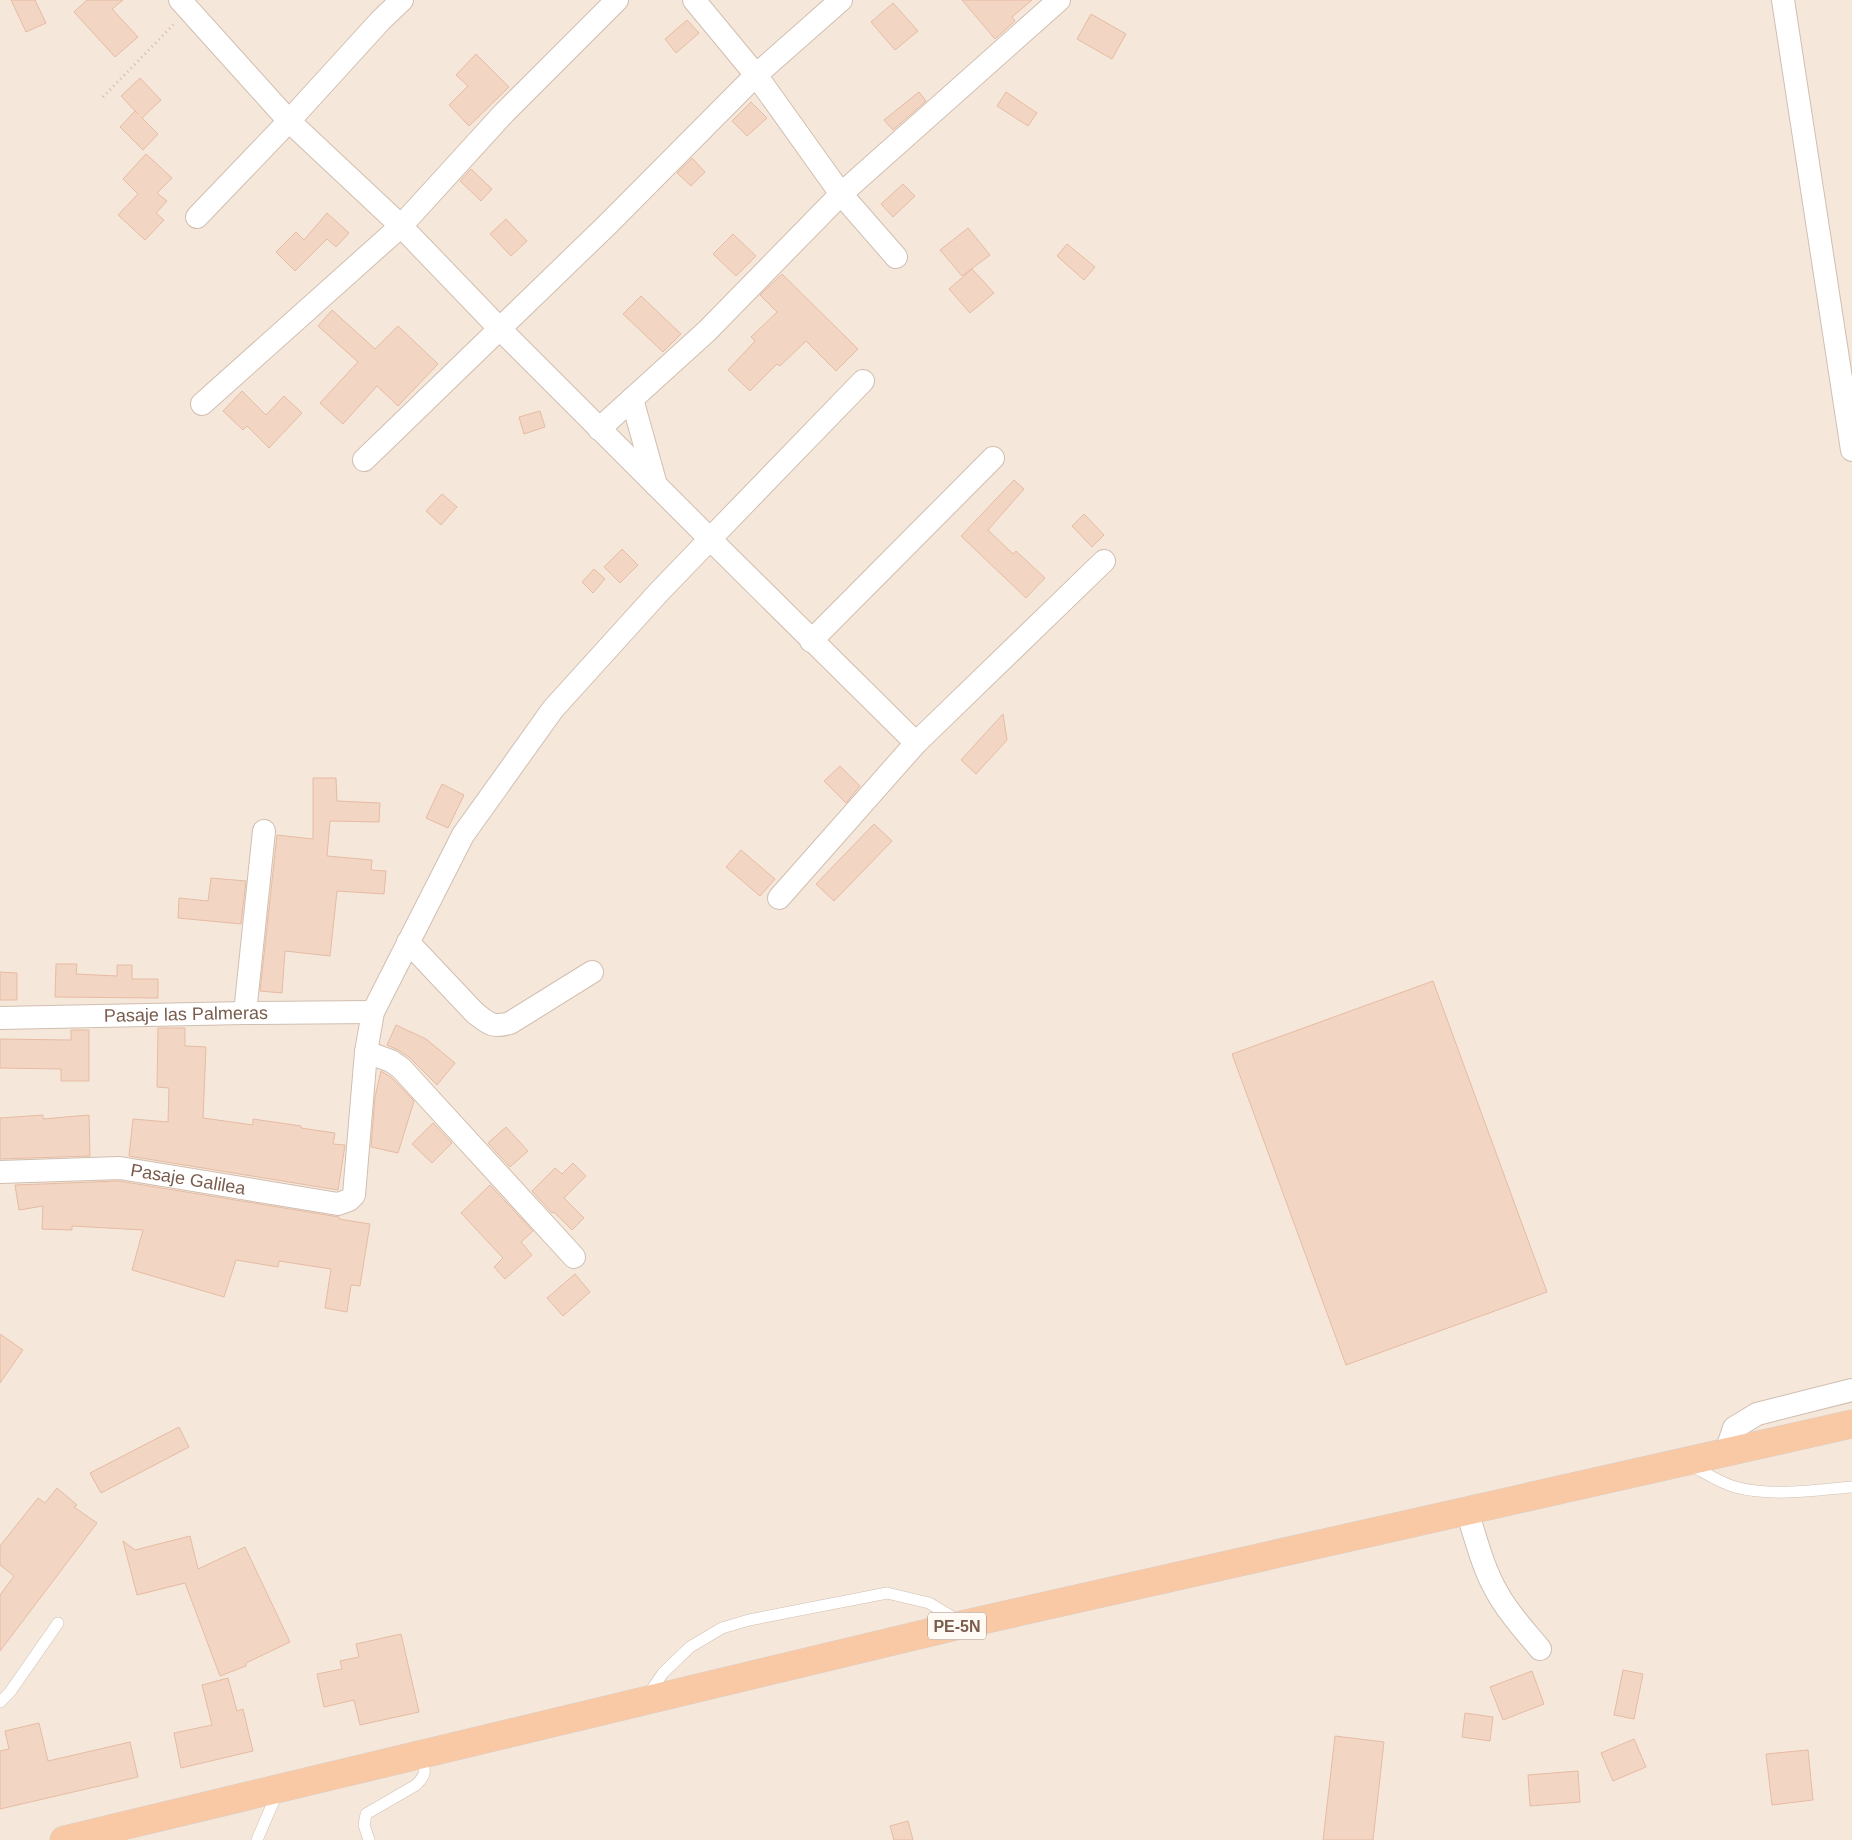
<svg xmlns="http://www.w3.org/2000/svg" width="1852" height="1840" font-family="Arial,sans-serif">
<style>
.residential{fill:#f5e8da}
.building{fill:#f3d5c3;stroke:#e6bba3}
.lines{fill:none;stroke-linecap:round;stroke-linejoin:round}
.service-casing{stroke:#d1beb0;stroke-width:12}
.minor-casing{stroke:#d1beb0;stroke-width:24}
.trunk-casing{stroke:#dad1cd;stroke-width:29}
.path{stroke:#d9b8a5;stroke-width:3;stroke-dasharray:1 4;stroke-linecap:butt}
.service{stroke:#fff;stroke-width:11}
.minor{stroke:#fff;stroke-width:22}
.trunk{stroke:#f9c8a4;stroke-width:28}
.labels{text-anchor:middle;stroke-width:4;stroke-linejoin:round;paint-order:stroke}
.shield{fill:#fffaf3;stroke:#a28b7f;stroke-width:1}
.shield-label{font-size:16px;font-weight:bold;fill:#7a5c4d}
.street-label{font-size:18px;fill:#7a5c4d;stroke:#fffaf3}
</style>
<rect width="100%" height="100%" fill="#fdf6ec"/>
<!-- residential -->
<rect class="residential" x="0" y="0" width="1852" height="1840"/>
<!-- building -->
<g class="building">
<polygon points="11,0 35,0 46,23 26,32"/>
<polygon points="87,0 123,0 112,9 138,37 115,57 74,12"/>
<polygon points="962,0 1032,0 1012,17 1015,21 995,39"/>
<polygon points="893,3 918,31 895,50 871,22"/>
<polygon points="1091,14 1126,34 1112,59 1077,39"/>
<polygon points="687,20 699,33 676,53 665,39"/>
<polygon points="476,54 509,87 469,126 449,105 468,86 456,75"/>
<polygon points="140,78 161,100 142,118 158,134 143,150 120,127 135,111 138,114 121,96"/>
<polygon points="919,92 926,101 893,130 884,120"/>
<polygon points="1006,92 1037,113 1028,126 997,106"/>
<polygon points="751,102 767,118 747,136 732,121"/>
<polygon points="146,154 172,178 157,193 167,201 156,213 164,220 145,240 118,215 138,194 123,179"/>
<polygon points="692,158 705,172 691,186 677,173"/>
<polygon points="471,169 492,189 481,201 460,181"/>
<polygon points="903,184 915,196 893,217 881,204"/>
<polygon points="327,213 349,233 336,247 327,239 295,271 276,252 296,232 304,240"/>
<polygon points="506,219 527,241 511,256 490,234"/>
<polygon points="968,228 990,255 962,276 940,250"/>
<polygon points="733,234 756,256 736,276 713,254"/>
<polygon points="1067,244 1095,267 1084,280 1057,256"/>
<polygon points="972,269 994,293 970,313 949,289"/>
<polygon points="782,274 858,349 836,371 806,341 780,366 777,364 750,391 728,370 755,341 751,337 777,312 760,295"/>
<polygon points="641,296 681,334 663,352 623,314"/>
<polygon points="332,310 375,349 398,326 438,364 398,406 377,386 343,424 320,403 358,362 318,326"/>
<polygon points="242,391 266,415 284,396 302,413 269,448 247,426 243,430 223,411"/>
<polygon points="540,411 545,427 524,434 519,417"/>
<polygon points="1014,480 1024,489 988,530 1013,554 1016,551 1045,578 1026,598 961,536"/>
<polygon points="442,494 457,507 441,525 426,511"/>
<polygon points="1084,514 1104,535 1092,547 1072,526"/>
<polygon points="622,549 638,565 620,583 604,567"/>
<polygon points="594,569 605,579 593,593 582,582"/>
<polygon points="1003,714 1007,740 976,774 961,760"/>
<polygon points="840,766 860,786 846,803 824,781"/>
<polygon points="313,778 336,778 337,801 380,803 379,822 330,821 327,856 372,860 371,870 386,871 384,894 337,891 330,956 285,951 282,993 260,991 277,835 313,839"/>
<polygon points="442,784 464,795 448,828 426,818"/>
<polygon points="874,824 892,841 834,901 816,884"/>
<polygon points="741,850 775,879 760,896 726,867"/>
<polygon points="211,878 246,881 241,924 178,918 179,898 208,901"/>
<polygon points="56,964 77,964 76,974 117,976 117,965 132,965 132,979 158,979 158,998 55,997"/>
<polygon points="0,972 17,973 17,1000 0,1000"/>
<polygon points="1433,981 1547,1292 1346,1365 1232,1054"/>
<polygon points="396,1025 426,1039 455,1063 437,1085 409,1057 398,1050 387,1045"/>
<polygon points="158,1028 185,1028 185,1046 206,1047 203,1118 253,1125 253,1119 301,1126 301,1128 335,1133 333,1144 345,1145 338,1190 129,1156 133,1119 168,1122 169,1088 157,1087"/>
<polygon points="71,1030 89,1030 89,1081 61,1081 61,1069 0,1068 0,1039 71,1040"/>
<polygon points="381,1071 392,1078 414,1101 398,1153 371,1147 375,1097"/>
<polygon points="43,1115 43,1119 89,1115 90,1156 0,1159 0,1118"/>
<polygon points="433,1123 452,1143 432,1163 412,1144"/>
<polygon points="506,1127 528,1151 510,1167 488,1143"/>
<polygon points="573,1163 586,1176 564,1198 584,1218 572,1230 554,1212 552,1213 532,1191 555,1168 562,1174"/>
<polygon points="119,1181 339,1217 339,1219 370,1224 360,1286 351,1285 347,1312 325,1308 331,1269 279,1261 278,1267 236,1260 224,1297 132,1270 143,1230 72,1226 72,1230 42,1229 43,1206 19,1210 15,1185"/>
<polygon points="490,1185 533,1231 521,1242 532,1255 505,1279 494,1267 503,1258 461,1213"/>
<polygon points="575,1274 590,1292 563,1316 547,1298"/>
<polygon points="0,1334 23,1350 0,1383"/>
<polygon points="179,1427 189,1447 101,1493 90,1473"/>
<polygon points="57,1488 77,1505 74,1507 97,1523 0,1651 0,1595 14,1576 0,1565 0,1546 38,1498 45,1503"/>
<polygon points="190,1536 198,1569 245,1547 290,1642 246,1663 246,1666 220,1676 185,1583 137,1595 123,1541 135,1550"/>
<polygon points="401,1634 419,1712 360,1725 354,1700 324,1707 317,1674 342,1669 340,1661 359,1657 356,1644"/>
<polygon points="1623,1670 1643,1674 1634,1719 1614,1715"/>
<polygon points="1532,1671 1544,1704 1503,1720 1490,1687"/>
<polygon points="228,1678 237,1711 243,1709 253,1751 181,1768 174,1733 212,1725 202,1685"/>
<polygon points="1465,1713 1493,1717 1490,1741 1462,1737"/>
<polygon points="39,1723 48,1761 130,1742 138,1777 0,1809 0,1751 9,1749 5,1731"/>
<polygon points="1335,1736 1384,1742 1373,1840 1323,1840"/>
<polygon points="1634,1739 1646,1767 1613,1781 1601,1753"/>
<polygon points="1808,1750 1813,1800 1772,1805 1766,1754"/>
<polygon points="1578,1771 1580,1802 1530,1806 1528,1775"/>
<polygon points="908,1821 913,1840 894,1840 890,1826"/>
</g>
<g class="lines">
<!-- service casing -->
<g class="service-casing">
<g id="service">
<path d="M 1690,1465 C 1704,1472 1720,1483 1735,1487 C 1772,1497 1814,1490 1852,1487"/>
<polyline points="648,1695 663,1673 690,1647 722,1628 749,1620 887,1593 929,1603 959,1621"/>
<polyline points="0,1702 10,1692 58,1623"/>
<polyline points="257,1840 278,1791"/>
<path d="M 369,1840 L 364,1825 L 366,1814 L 416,1785 C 428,1773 425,1770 420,1755"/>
</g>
</g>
<!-- minor casing -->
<g class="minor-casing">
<g id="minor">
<polyline points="694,0 756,75 841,194 896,257"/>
<polyline points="1783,0 1852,450"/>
<polyline points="197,217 289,121 381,20 402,0"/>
<polyline points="863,381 710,539 916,743"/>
<polyline points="632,399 656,485"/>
<polyline points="202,404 401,226 504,113 617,0"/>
<polyline points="599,429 707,331 841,194 1059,0"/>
<polyline points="364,460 607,225 756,75 841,0"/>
<polyline points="811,641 993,458"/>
<polyline points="779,898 916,743 1104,561"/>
<path d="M 408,942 L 475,1013 C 489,1024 492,1028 510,1023 L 592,972"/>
<polyline points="245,1013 264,831"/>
<path id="s1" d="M 0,1018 L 245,1013 L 373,1012"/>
<polyline points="366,1052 391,1061 401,1068 574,1257"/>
<path id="s2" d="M 0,1172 L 120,1168 L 338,1204 L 349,1200 L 354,1195 L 366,1052 L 373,1012 L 463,835 L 553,709 L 659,592 L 710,539 L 500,329 L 401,226 L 289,121 L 180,0"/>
<polyline points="1726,1452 1734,1428 1757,1414 1852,1390"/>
<path d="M 1467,1511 C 1476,1539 1483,1569 1498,1594 C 1509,1614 1526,1632 1540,1649"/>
</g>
</g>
<!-- trunk casing -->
<g class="trunk-casing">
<polyline id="trunk" points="64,1840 965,1624 1852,1424"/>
</g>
<!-- path -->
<polyline class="path" points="103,97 174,24"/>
<!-- service -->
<use href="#service" class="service"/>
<!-- minor -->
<use href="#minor" class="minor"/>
<!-- trunk -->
<use href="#trunk" class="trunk"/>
</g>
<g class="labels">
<!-- shield labels -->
<rect class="shield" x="928" y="1612.5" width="58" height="27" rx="4"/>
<g class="shield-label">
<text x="957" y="1632">PE-5N</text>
</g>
<!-- street labels -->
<g class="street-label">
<text dy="6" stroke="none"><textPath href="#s1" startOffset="186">Pasaje las Palmeras</textPath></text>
<text dy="6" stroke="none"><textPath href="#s2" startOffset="189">Pasaje Galilea</textPath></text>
</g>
</g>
</svg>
